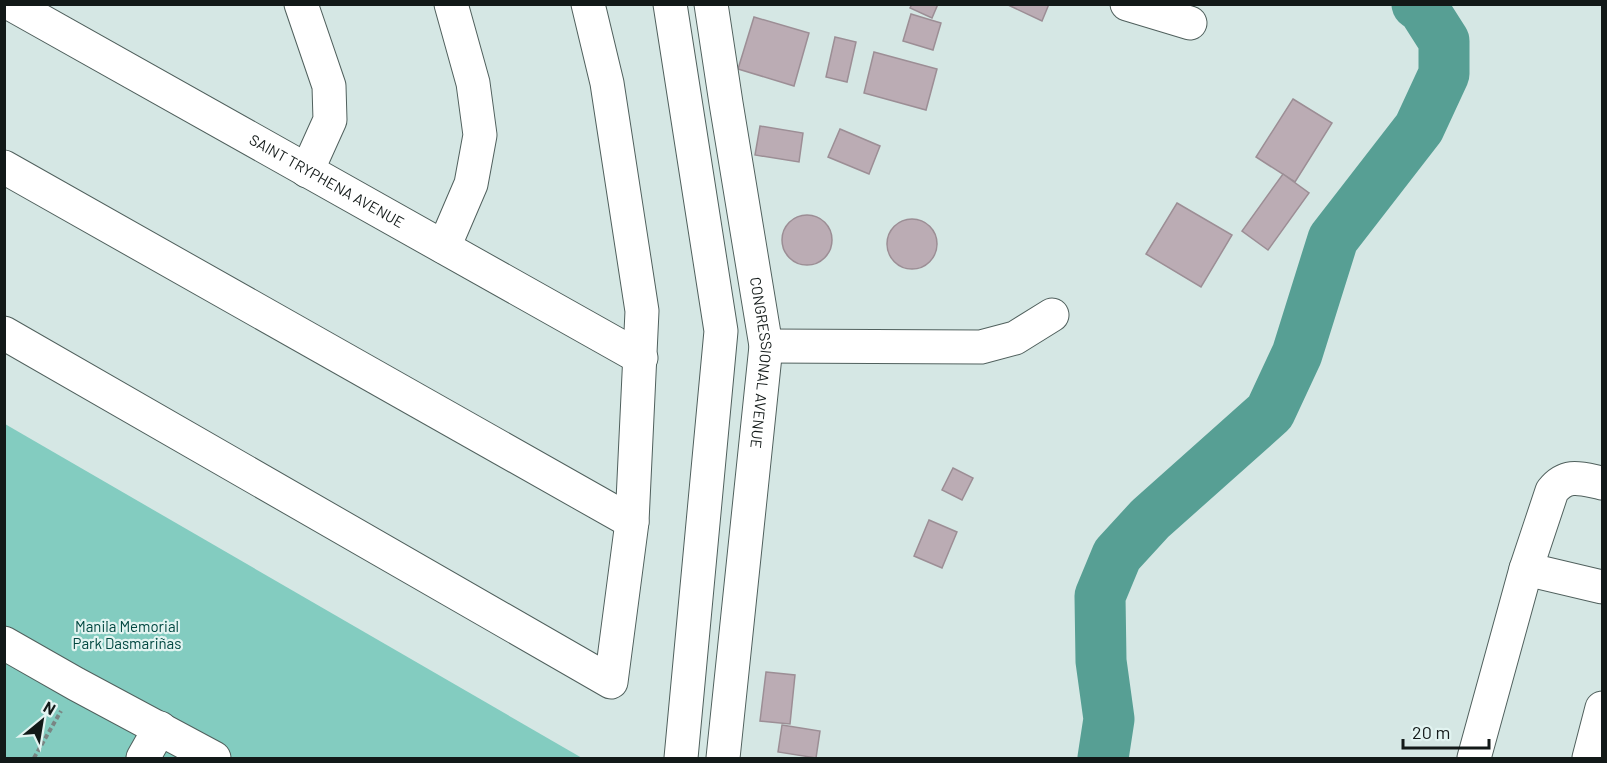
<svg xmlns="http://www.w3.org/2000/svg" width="1607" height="763" font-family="Barlow,sans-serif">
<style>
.green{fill:#83ccc0}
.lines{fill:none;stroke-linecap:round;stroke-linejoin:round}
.river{stroke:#579f94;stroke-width:51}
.building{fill:#bbacb4;stroke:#9c8e95;stroke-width:1.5}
.minor-casing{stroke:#50605d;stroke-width:35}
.major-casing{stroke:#50605d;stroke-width:35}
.path{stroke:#798684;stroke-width:4;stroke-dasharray:4.5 3;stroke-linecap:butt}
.minor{stroke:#fff;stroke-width:33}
.major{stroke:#fff;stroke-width:33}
.labels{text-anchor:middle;stroke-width:4.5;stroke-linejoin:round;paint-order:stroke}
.street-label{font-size:15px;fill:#121918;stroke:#e2f4f1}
.park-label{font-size:15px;fill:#014740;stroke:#e2f4f1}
</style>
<rect width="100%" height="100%" fill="#d5e7e4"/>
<!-- green -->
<polygon class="green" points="5,424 582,758 5,758"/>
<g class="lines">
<!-- river -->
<polyline class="river" points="1103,758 1109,719 1101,661 1100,596 1117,555 1150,519 1270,412 1297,354 1333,239 1419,128 1444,74 1444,41 1423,8 1417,4"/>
</g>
<!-- building -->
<g class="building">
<polygon points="912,4 938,4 932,18 910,8"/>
<polygon points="1006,4 1049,4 1042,21"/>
<polygon points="911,14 941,23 933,50 903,41"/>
<polygon points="754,17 809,33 794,86 738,69"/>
<polygon points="835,37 856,42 847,82 826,77"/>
<polygon points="874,52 937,69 926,110 864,93"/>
<polygon points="1293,99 1332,123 1295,182 1256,157"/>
<polygon points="760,126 803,133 799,162 755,155"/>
<polygon points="840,129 880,146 869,174 828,157"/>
<polygon points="1283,174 1309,193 1268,250 1242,231"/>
<polygon points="1177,203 1232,235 1201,287 1146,254"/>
<circle cx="807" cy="240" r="25"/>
<circle cx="912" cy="244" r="25"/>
<polygon points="953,468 973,478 962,500 942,490"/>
<polygon points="929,520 957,532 942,568 914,556"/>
<polygon points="766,672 795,675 790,724 760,721"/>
<polygon points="782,725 820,731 816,758 778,752"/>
</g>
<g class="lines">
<!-- minor casing -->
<g class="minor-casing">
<g id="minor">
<path id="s1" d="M 11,4 L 641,358"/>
<polyline points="301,4 329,86 330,120 307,171"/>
<polyline points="1127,4 1190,23"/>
<polyline points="4,167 632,522"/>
<polyline points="444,247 471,184 480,135 473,83 451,4"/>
<polyline points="4,333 611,682 632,522 642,311 607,83 588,4"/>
<polyline points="766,346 981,347 1015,338 1052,315"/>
<polyline points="1526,569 1602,587"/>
<polyline points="4,643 76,684 214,758"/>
<polyline points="143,758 160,728"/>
<path d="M 1474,758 L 1526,569 L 1552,491 C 1567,472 1582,479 1602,483"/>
<polyline points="1589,758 1602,708"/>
</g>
</g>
<!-- major casing -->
<g class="major-casing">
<g id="major">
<polyline points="670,4 721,331 681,758"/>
<path id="s2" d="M 711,4 L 726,103 L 766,346 L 723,758"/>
</g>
</g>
<!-- path -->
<polyline class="path" points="34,758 61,711"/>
<!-- minor -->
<use href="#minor" class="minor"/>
<!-- major -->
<use href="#major" class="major"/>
</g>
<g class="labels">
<!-- street labels -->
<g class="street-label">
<text dy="5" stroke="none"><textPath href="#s1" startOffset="362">SAINT TRYPHENA AVENUE</textPath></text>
<text dy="5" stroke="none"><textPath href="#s2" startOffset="363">CONGRESSIONAL AVENUE</textPath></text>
</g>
<!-- park labels -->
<g class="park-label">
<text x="127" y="632">Manila Memorial<tspan x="127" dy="17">Park Dasmariñas</tspan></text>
</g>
</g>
<!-- border -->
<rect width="1607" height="763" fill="none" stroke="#121918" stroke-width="12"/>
<!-- north arrow -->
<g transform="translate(42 721) rotate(30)" stroke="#e2f4f1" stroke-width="4.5" paint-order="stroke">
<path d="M0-4.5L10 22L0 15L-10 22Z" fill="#121918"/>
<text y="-9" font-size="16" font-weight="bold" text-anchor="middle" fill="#121918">N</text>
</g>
<!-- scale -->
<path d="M1403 739v9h86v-9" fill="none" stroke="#121918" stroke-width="3"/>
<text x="1412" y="739" font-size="18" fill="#121918" stroke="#e2f4f1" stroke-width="4.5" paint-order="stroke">20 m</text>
</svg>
